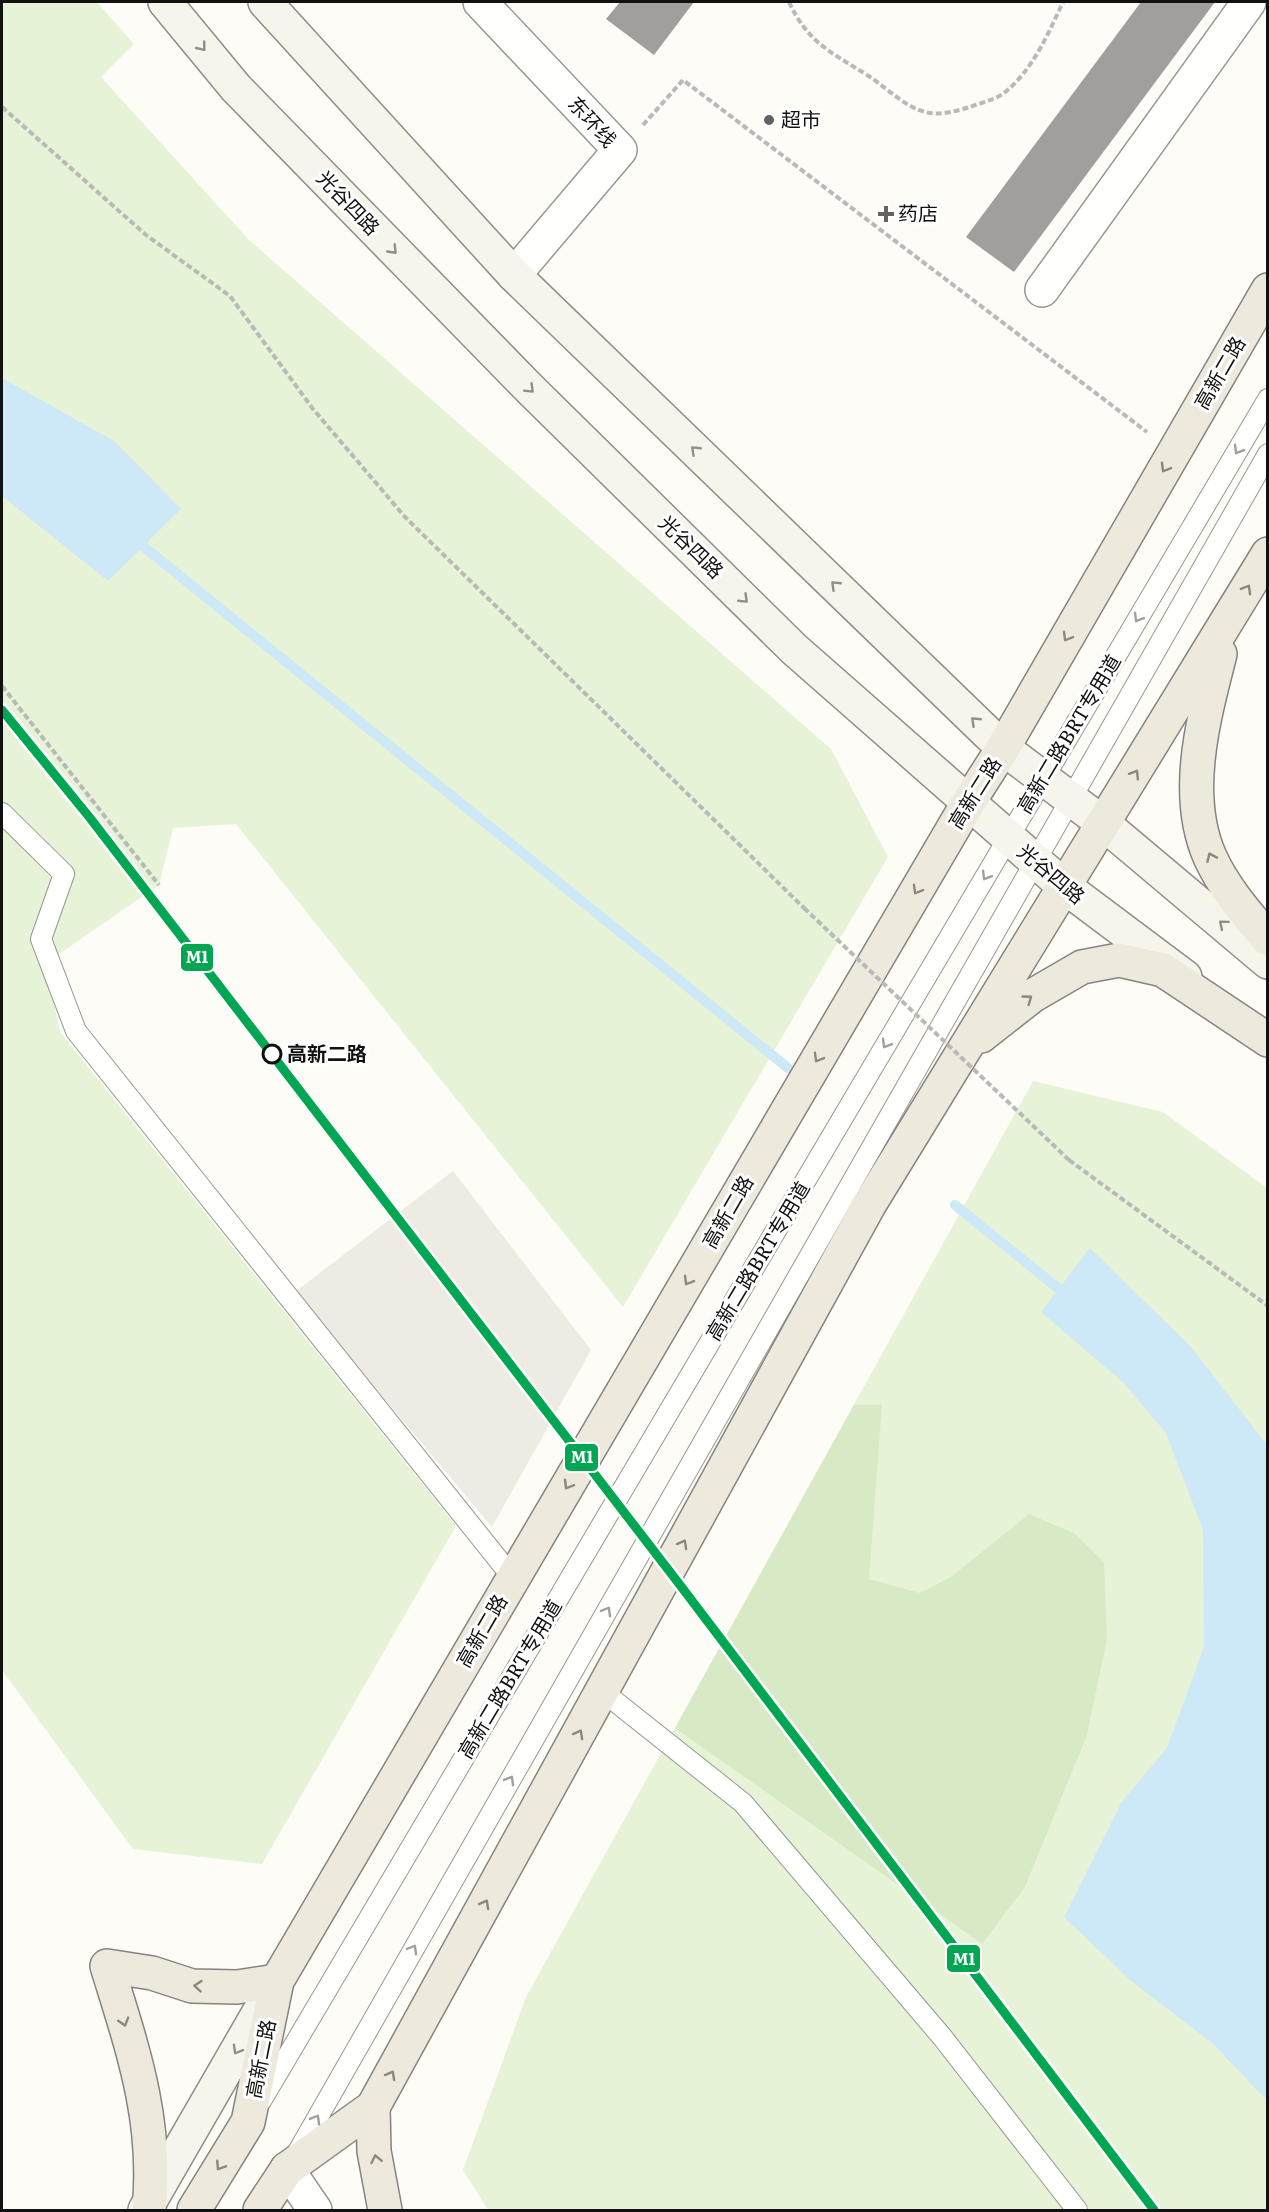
<svg xmlns="http://www.w3.org/2000/svg" width="1269" height="2212" font-family="Literata,'Noto Sans SC',serif">
<style>
.green{fill:#e7f3d7}
.forest{fill:#d8eac5}
.plaza{fill:#edebe2}
.water{fill:#cde8f7}
.lines{fill:none;stroke-linecap:round;stroke-linejoin:round}
.stream{stroke:#cde8f7;stroke-width:10}
.building{fill:#a19f9c}
.service-casing{stroke:#979795;stroke-width:22}
.minor-casing{stroke:#979795;stroke-width:36}
.tertiary-casing{stroke:#979795;stroke-width:36}
.secondary-casing{stroke:#8e8d8b;stroke-width:36}
.primary-casing{stroke:#858482;stroke-width:36}
.path{stroke:#b9b9b8;stroke-width:4;stroke-dasharray:6 3;stroke-linecap:butt}
.service{stroke:#fffffe;stroke-width:20}
.minor{stroke:#fffffe;stroke-width:33}
.tertiary{stroke:#fffffe;stroke-width:33}
.secondary{stroke:#f6f4eb;stroke-width:33}
.primary{stroke:#ede9dc;stroke-width:33}
.path-bridge{stroke:#b9b9b8;stroke-width:4;stroke-dasharray:6 3;stroke-linecap:butt}
.metro-1-casing{stroke:#fff;stroke-width:14}
.metro-1{stroke:#00a651;stroke-width:9}
.oneway{stroke:#8f8e89}
.oneway2{stroke:#a0a09f}
.oneway3{stroke:#8a8881}
.poi-dot{fill:#646362;stroke:#fff;stroke-width:2}
.stop-dot{fill:#fff;stroke:#111;stroke-width:3}
.labels{text-anchor:middle;stroke-width:6;stroke-linejoin:round;paint-order:stroke}
.poi-label{font-size:20px;fill:#111;stroke:#fff;text-anchor:start}
.street-label{font-size:20px;fill:#111;stroke:#fff}
.stop-label{font-size:20px;font-weight:bold;fill:#111;stroke:#fff;text-anchor:start}
.line-badge{stroke:#fff;stroke-width:2}
.badge-label{font-size:16px;text-anchor:middle;font-weight:bold;fill:#fff}
</style>
<rect width="100%" height="100%" fill="#fdfcf7"/>
<!-- green -->
<g class="green">
<polygon points="2,2 97,2 134,44 101,77 249,240 831,749 888,857 623,1307 236,824 173,828 159,885 46,963 60,1032 456,1526 262,1864 133,1849 2,1670"/>
<polygon points="1033,1081 1163,1112 1267,1188 1267,2210 488,2210 463,2170 526,1997"/>
</g>
<!-- forest -->
<polygon class="forest" points="854,1405 882,1405 869,1579 920,1593 951,1577 1029,1514 1074,1533 1104,1562 1107,1639 1087,1735 1025,1887 982,1944 675,1728"/>
<!-- plaza -->
<polygon class="plaza" points="453,1171 591,1350 492,1527 295,1292"/>
<!-- water -->
<g class="water">
<polygon points="2,378 114,441 181,509 108,581 2,496"/>
<polygon points="1090,1248 1191,1347 1267,1445 1267,2100 1212,2043 1130,1980 1064,1917 1121,1803 1167,1748 1204,1647 1203,1530 1166,1433 1124,1383 1041,1312"/>
</g>
<g class="lines">
<!-- stream -->
<g class="stream">
<polyline points="133,538 788,1068"/>
<polyline points="955,1205 1069,1297"/>
</g>
</g>
<!-- building -->
<g class="building">
<polygon points="620,2 694,2 654,55 606,19"/>
<polygon points="1141,2 1215,2 1014,272 966,237"/>
</g>
<g class="lines">
<!-- service casing -->
<g class="service-casing">
<g id="service">
<polyline points="2,813 64,874 41,939 76,1031 513,1578"/>
<polyline points="602,1691 743,1803 943,2038 1077,2210"/>
<polyline points="261,2101 1268,399"/>
<polyline points="295,2157 1268,454"/>
</g>
</g>
<!-- minor casing -->
<g class="minor-casing">
<g id="minor">
<polyline points="480,2 620,150 514,275"/>
<polyline points="1042,290 1249,2"/>
</g>
</g>
<!-- tertiary casing -->
<g class="tertiary-casing">
<polyline id="tertiary" points="287,2169 315,2210"/>
</g>
<!-- secondary casing -->
<g class="secondary-casing">
<g id="secondary">
<polyline points="165,2 236,88 529,388 794,649 1065,887 1185,977"/>
<polyline points="265,2 514,275 1003,748 1104,824 1268,962"/>
<polyline points="145,2210 273,1988"/>
</g>
</g>
<!-- primary casing -->
<g class="primary-casing">
<g id="primary">
<path d="M 1220,654 C 1204,717 1182,794 1210,857 C 1224,888 1246,913 1268,939"/>
<polyline points="981,1036 1032,996 1082,967 1119,960 1163,970 1268,1040"/>
<polyline points="373,2107 374,2151 385,2210"/>
<path d="M 149,2210 C 158,2121 133,2050 107,1966 L 152,1973 L 192,1986 L 237,1987 L 277,1981"/>
<polyline points="194,2210 248,2122 277,1981 968,803 1003,748 1268,290"/>
<polyline points="260,2210 287,2169 373,2107 869,1205 1268,554"/>
</g>
</g>
<!-- path -->
<g class="path">
<path d="M 789,2 C 808,43 831,52 867,75 C 886,87 903,106 925,112 C 938,116 957,111 970,107 C 980,103 995,100 1004,93 C 1033,70 1048,34 1063,2"/>
<polyline points="2,107 146,235 230,296 313,409 405,517 804,908"/>
<polyline points="643,125 683,80 1147,432"/>
<polyline points="2,686 159,885"/>
<polyline points="1069,1160 1268,1306"/>
</g>
<!-- service -->
<use href="#service" class="service"/>
<!-- minor -->
<use href="#minor" class="minor"/>
<!-- tertiary -->
<use href="#tertiary" class="tertiary"/>
<!-- secondary -->
<use href="#secondary" class="secondary"/>
<!-- primary -->
<use href="#primary" class="primary"/>
<!-- path-bridge -->
<polyline class="path-bridge" points="804,908 1069,1160"/>
<!-- metro-1 casing -->
<g class="metro-1-casing">
<polyline id="metro-1" points="2,710 90,818 680,1585 1154,2210"/>
</g>
<!-- metro-1 -->
<use href="#metro-1" class="metro-1"/>
</g>
<!-- one-way arrows -->
<defs><path id="oneway-chevron" d="M-2-3.5L2.5 0L-2 3.5" fill="none" stroke-width="1.6" stroke-linecap="round" stroke-linejoin="round" transform="scale(1.5)"/></defs>
<g class="oneway">
<use href="#oneway-chevron" transform="translate(202 47) rotate(51)"/>
<use href="#oneway-chevron" transform="translate(393 250) rotate(46)"/>
<use href="#oneway-chevron" transform="translate(530 389) rotate(45)"/>
<use href="#oneway-chevron" transform="translate(695 450) rotate(-136)"/>
<use href="#oneway-chevron" transform="translate(835 585) rotate(-136)"/>
<use href="#oneway-chevron" transform="translate(744 599) rotate(44)"/>
<use href="#oneway-chevron" transform="translate(975 721) rotate(-136)"/>
<use href="#oneway-chevron" transform="translate(1223 924) rotate(-140)"/>
<use href="#oneway-chevron" transform="translate(237 2050) rotate(120)"/>
</g>
<g class="oneway2">
<use href="#oneway-chevron" transform="translate(1238 450) rotate(121)"/>
<use href="#oneway-chevron" transform="translate(1138 618) rotate(121)"/>
<use href="#oneway-chevron" transform="translate(986 876) rotate(121)"/>
<use href="#oneway-chevron" transform="translate(886 1044) rotate(121)"/>
<use href="#oneway-chevron" transform="translate(607 1611) rotate(-60)"/>
<use href="#oneway-chevron" transform="translate(510 1780) rotate(-60)"/>
<use href="#oneway-chevron" transform="translate(413 1949) rotate(-60)"/>
<use href="#oneway-chevron" transform="translate(316 2119) rotate(-60)"/>
</g>
<g class="oneway3">
<use href="#oneway-chevron" transform="translate(1165 468) rotate(120)"/>
<use href="#oneway-chevron" transform="translate(1247 589) rotate(-60)"/>
<use href="#oneway-chevron" transform="translate(1067 637) rotate(120)"/>
<use href="#oneway-chevron" transform="translate(1135 774) rotate(-58)"/>
<use href="#oneway-chevron" transform="translate(1211 857) rotate(-114)"/>
<use href="#oneway-chevron" transform="translate(917 890) rotate(120)"/>
<use href="#oneway-chevron" transform="translate(1028 999) rotate(-36)"/>
<use href="#oneway-chevron" transform="translate(818 1058) rotate(120)"/>
<use href="#oneway-chevron" transform="translate(688 1281) rotate(120)"/>
<use href="#oneway-chevron" transform="translate(568 1485) rotate(120)"/>
<use href="#oneway-chevron" transform="translate(683 1544) rotate(-61)"/>
<use href="#oneway-chevron" transform="translate(579 1734) rotate(-61)"/>
<use href="#oneway-chevron" transform="translate(485 1904) rotate(-61)"/>
<use href="#oneway-chevron" transform="translate(198 1986) rotate(-175)"/>
<use href="#oneway-chevron" transform="translate(124 2022) rotate(73)"/>
<use href="#oneway-chevron" transform="translate(391 2075) rotate(-61)"/>
<use href="#oneway-chevron" transform="translate(376 2159) rotate(-101)"/>
<use href="#oneway-chevron" transform="translate(220 2166) rotate(123)"/>
</g>
<!-- markers -->
<g class="poi-dot">
<circle cx="769" cy="120" r="6"/>
<path d="M883 205h6v6h6v6h-6v6h-6v-6h-6v-6h6z"/>
</g>
<circle class="stop-dot" cx="272" cy="1054" r="9"/>
<g class="labels">
<!-- poi labels -->
<g class="poi-label">
<text x="781" y="127">超市</text>
<text x="898" y="221">药店</text>
</g>
<!-- street labels -->
<g class="street-label">
<text transform="translate(592 122) rotate(48)" y="7">东环线</text>
<text transform="translate(348 203) rotate(46)" y="7">光谷四路</text>
<text transform="translate(1220 373) rotate(-60)" y="7">高新二路</text>
<text transform="translate(691 547) rotate(44)" y="7">光谷四路</text>
<text transform="translate(1069 734) rotate(-59)" y="7">高新二路BRT专用道</text>
<text transform="translate(975 793) rotate(-58)" y="7">高新二路</text>
<text transform="translate(1051 874) rotate(40)" y="7">光谷四路</text>
<text transform="translate(728 1212) rotate(-60)" y="7">高新二路</text>
<text transform="translate(758 1261) rotate(-59)" y="7">高新二路BRT专用道</text>
<text transform="translate(482 1631) rotate(-60)" y="7">高新二路</text>
<text transform="translate(510 1679) rotate(-59)" y="7">高新二路BRT专用道</text>
<text transform="translate(261 2059) rotate(-79)" y="7">高新二路</text>
</g>
<!-- stop labels -->
<g class="stop-label">
<text x="287" y="1061">高新二路</text>
</g>
</g>
<g class="line-badge">
<rect x="180" y="943" width="34" height="29" rx="6" fill="#00a651"/>
<rect x="564" y="1443" width="35" height="29" rx="6" fill="#00a651"/>
<rect x="946" y="1944" width="35" height="29" rx="6" fill="#00a651"/>
</g>
<g class="badge-label">
<text x="197" y="963">M1</text>
<text x="582" y="1463">M1</text>
<text x="964" y="1965">M1</text>
</g>
<!-- border -->
<rect width="1269" height="2212" fill="none" stroke="#111111" stroke-width="6"/>
</svg>
